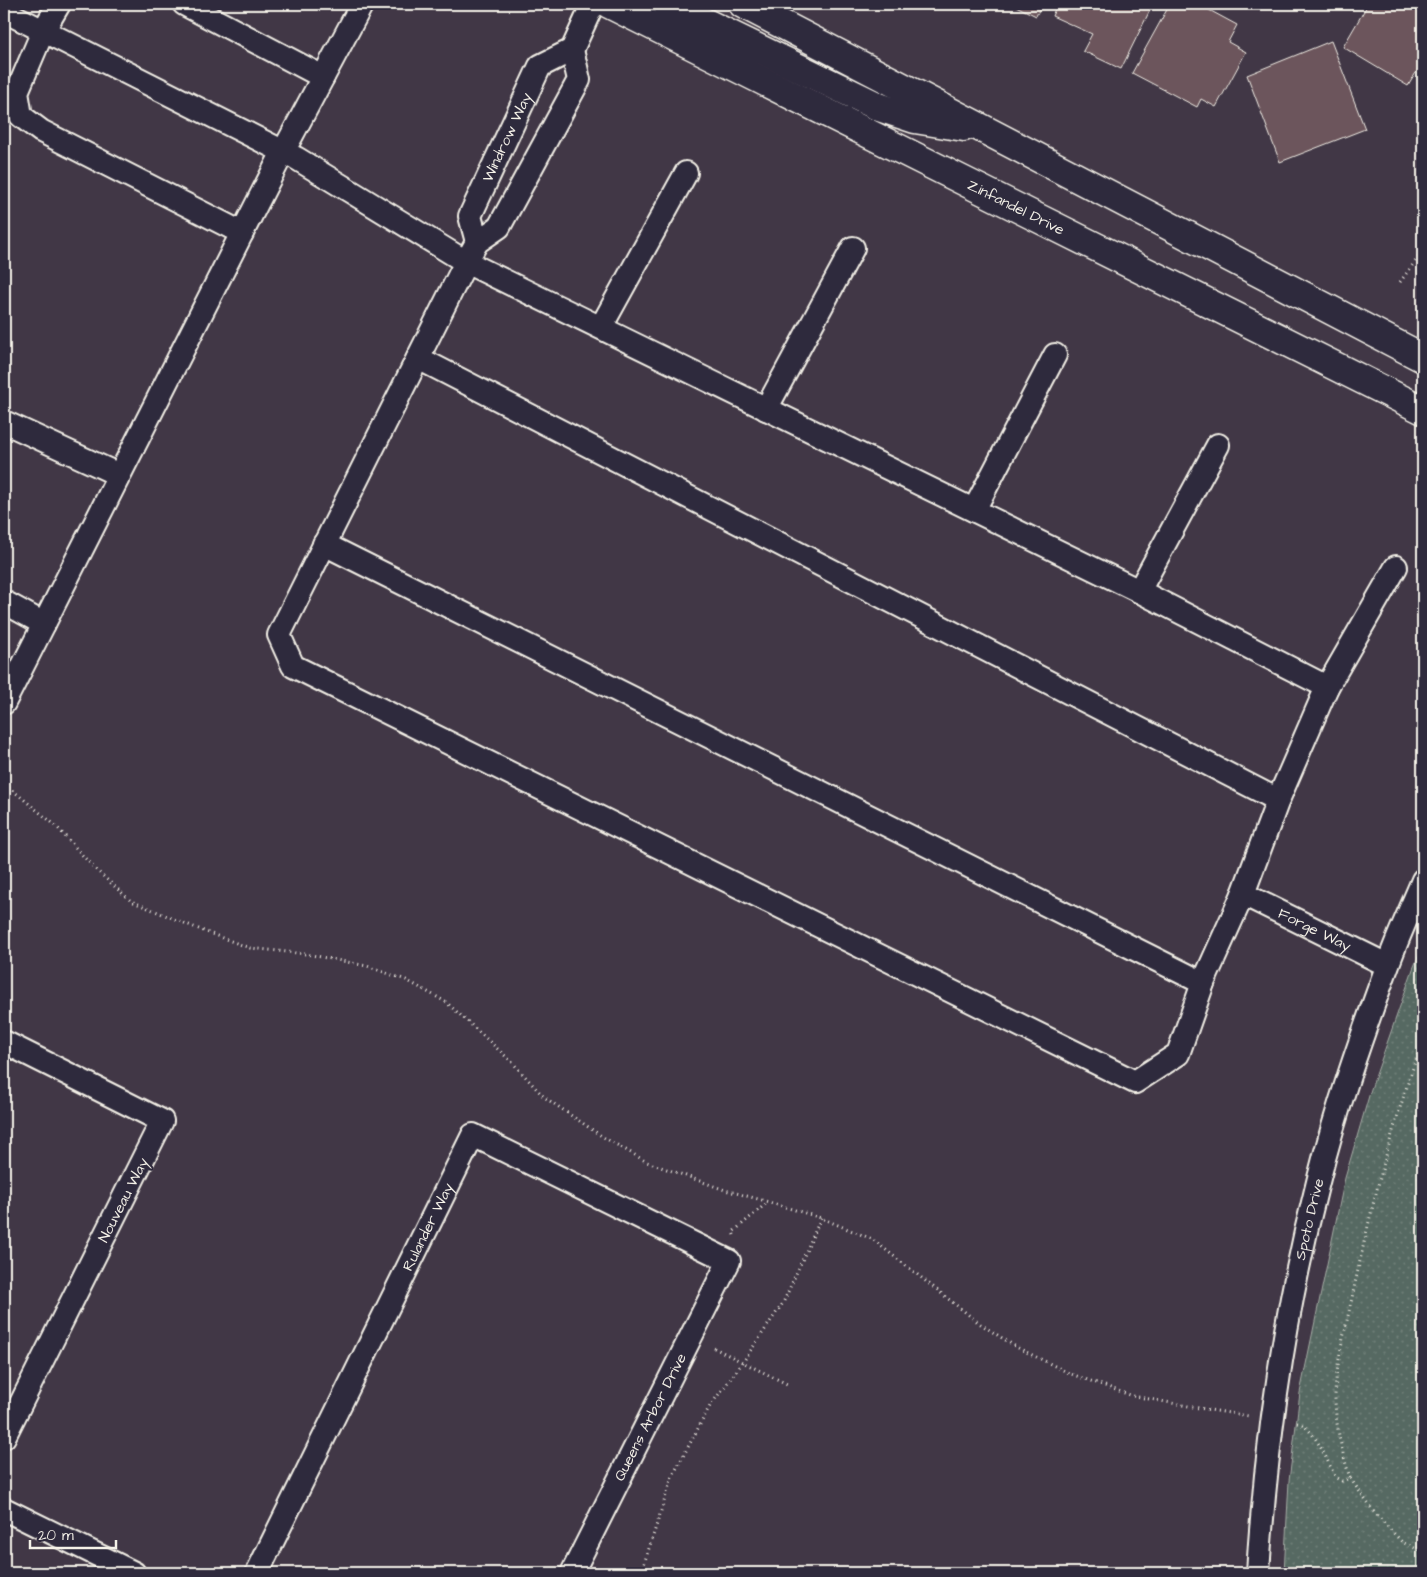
<svg xmlns="http://www.w3.org/2000/svg" width="1427" height="1577" font-family="'Architects Daughter',sans-serif">
<style>
.park{fill:url(#park-dots);stroke:#a5ada5}
.building{fill:#6c555c;stroke:#f4f1e8}
.lines{fill:none;stroke-linecap:round;stroke-linejoin:round}
.minor-casing{stroke:#f4f1e8;stroke-width:26}
.tertiary-casing{stroke:#f4f1e8;stroke-width:31}
.path{stroke:#f4f1e8;stroke-width:3;stroke-dasharray:1 4;stroke-linecap:butt}
.minor{stroke:#2f2a3d;stroke-width:22}
.tertiary{stroke:#2f2a3d;stroke-width:28}
.labels{text-anchor:middle;stroke-width:4;stroke-linejoin:round;paint-order:stroke}
.street-label{font-size:15px;fill:#f4f1e8;stroke:#2f2a3d}
</style>
<defs>
<pattern id="park-dots" width="8" height="8" patternUnits="userSpaceOnUse" patternTransform="scale(1.25)"><rect width="8" height="8" fill="#566962"/><path d="M2 2h.1M6 6h.1" fill="none" stroke="#6f7f78" stroke-width="1.8" stroke-linecap="round"/></pattern>
</defs>
<rect width="100%" height="100%" fill="#413746"/>
<filter id="ink" filterUnits="userSpaceOnUse"><feTurbulence type="fractalNoise" baseFrequency=".02" numOctaves="2"/><feDisplacementMap in="SourceGraphic" scale="10" xChannelSelector="R" yChannelSelector="G"/><feConvolveMatrix kernelMatrix="1 2 1 2 8 2 1 2 1" color-interpolation-filters="sRGB"/></filter>
<g filter="url(#ink)">
<!-- park -->
<polygon class="park" points="1423,945 1423,1573 1284,1573 1289,1481 1300,1393 1345,1178 1371,1089 1413,969"/>
<!-- building -->
<g class="building">
<polygon points="1012,4 1042,4 1036,16"/>
<polygon points="1057,4 1153,4 1121,69 1083,51 1092,34 1052,16"/>
<polygon points="1170,4 1198,4 1237,25 1228,42 1246,52 1216,107 1201,99 1197,107 1132,73"/>
<polygon points="1368,4 1423,4 1423,61 1408,86 1343,47"/>
<polygon points="1331,41 1365,129 1280,162 1247,75"/>
</g>
<g class="lines">
<!-- minor casing -->
<g class="minor-casing">
<g id="minor">
<polyline points="59,4 43,31 17,92 21,116 41,131 242,233"/>
<polyline points="184,4 323,77"/>
<polyline points="4,11 296,158 466,262 1139,591 1327,687 1278,800 1243,894 1203,983 1178,1054 1135,1082 293,666 279,635 466,262 477,242 499,227 579,80 572,50"/>
<path id="s1" d="M 477,242 L 470,216 L 540,66 L 572,50 L 593,4"/>
<polyline points="601,327 686,173"/>
<polyline points="418,358 1278,800"/>
<polyline points="766,409 853,248"/>
<polyline points="4,422 119,475"/>
<polyline points="974,510 1055,355"/>
<polyline points="324,544 1203,983"/>
<polyline points="1139,591 1218,445"/>
<polyline points="4,602 44,624"/>
<polyline points="1327,687 1396,567"/>
<polyline points="4,703 283,152 362,4"/>
<path id="s2" d="M 1243,894 L 1387,965"/>
<polyline points="4,1042 162,1121 4,1437"/>
<polyline points="4,1509 134,1573"/>
<path id="s3" d="M 257,1573 L 473,1135 L 729,1261 L 572,1573"/>
<path id="s4" d="M 1258,1573 C 1266,1441 1285,1310 1318,1182 C 1336,1109 1361,1038 1387,967 C 1397,938 1411,909 1423,880"/>
</g>
</g>
<!-- tertiary casing -->
<g class="tertiary-casing">
<g id="tertiary">
<path id="s5" d="M 609,4 L 1423,410"/>
<polyline points="667,4 879,107 915,119 964,127"/>
<polyline points="743,4 1423,358"/>
</g>
</g>
<!-- path -->
<g class="path">
<polyline points="1400,282 1423,251"/>
<polyline points="4,785 16,793 55,825 95,869 131,901 206,932 250,948 306,954 367,966 406,980 446,1002 512,1062 544,1097 603,1137 647,1162 725,1190 769,1202 821,1218 872,1239 979,1323 1016,1347 1071,1374 1133,1396 1210,1410 1249,1416"/>
<polyline points="734,1235 733,1232 768,1202"/>
<polyline points="714,1348 787,1384"/>
<path d="M 1297,1423 C 1314,1426 1328,1463 1336,1478 L 1342,1481 L 1350,1478 L 1374,1512 L 1402,1542 L 1423,1552"/>
<path d="M 1350,1478 C 1342,1452 1335,1424 1335,1396 C 1336,1360 1347,1324 1354,1288 C 1372,1204 1393,1121 1423,1040"/>
<polyline points="641,1573 672,1477 710,1406 743,1362 783,1303 821,1218"/>
</g>
<!-- minor -->
<use href="#minor" class="minor"/>
<!-- tertiary -->
<use href="#tertiary" class="tertiary"/>
</g>
</g>
<g class="labels">
<!-- street labels -->
<g class="street-label">
<text dy="5" stroke="none"><textPath href="#s1" startOffset="114">Windrow Way</textPath></text>
<text dy="5" stroke="none"><textPath href="#s5" startOffset="455">Zinfandel Drive</textPath></text>
<text dy="5" stroke="none"><textPath href="#s2" startOffset="80">Forge Way</textPath></text>
<text transform="translate(123 1200) rotate(-63)" y="5">Nouveau Way</text>
<text dy="5" stroke="none"><textPath href="#s4" startOffset="358">Spoto Drive</textPath></text>
<text dy="5" stroke="none"><textPath href="#s3" startOffset="386">Rulander Way</textPath></text>
<text transform="translate(650 1417) rotate(-63)" y="5">Queens Arbor Drive</text>
</g>
</g>
<!-- margin -->
<rect width="1427" height="1577" fill="none" stroke="#2f2a3d" stroke-width="20"/>
<rect x="10" y="10" width="1407" height="1557" fill="none" stroke="#f4f1e8" stroke-width="2" filter="url(#ink)"/>
<!-- scale -->
<path d="M30 1540v8h86v-8" fill="none" stroke="#f4f1e8" stroke-width="2.5"/>
<text x="38" y="1540" font-size="15" fill="#f4f1e8" stroke="#2f2a3d" stroke-width="4" paint-order="stroke">20 m</text>
</svg>
